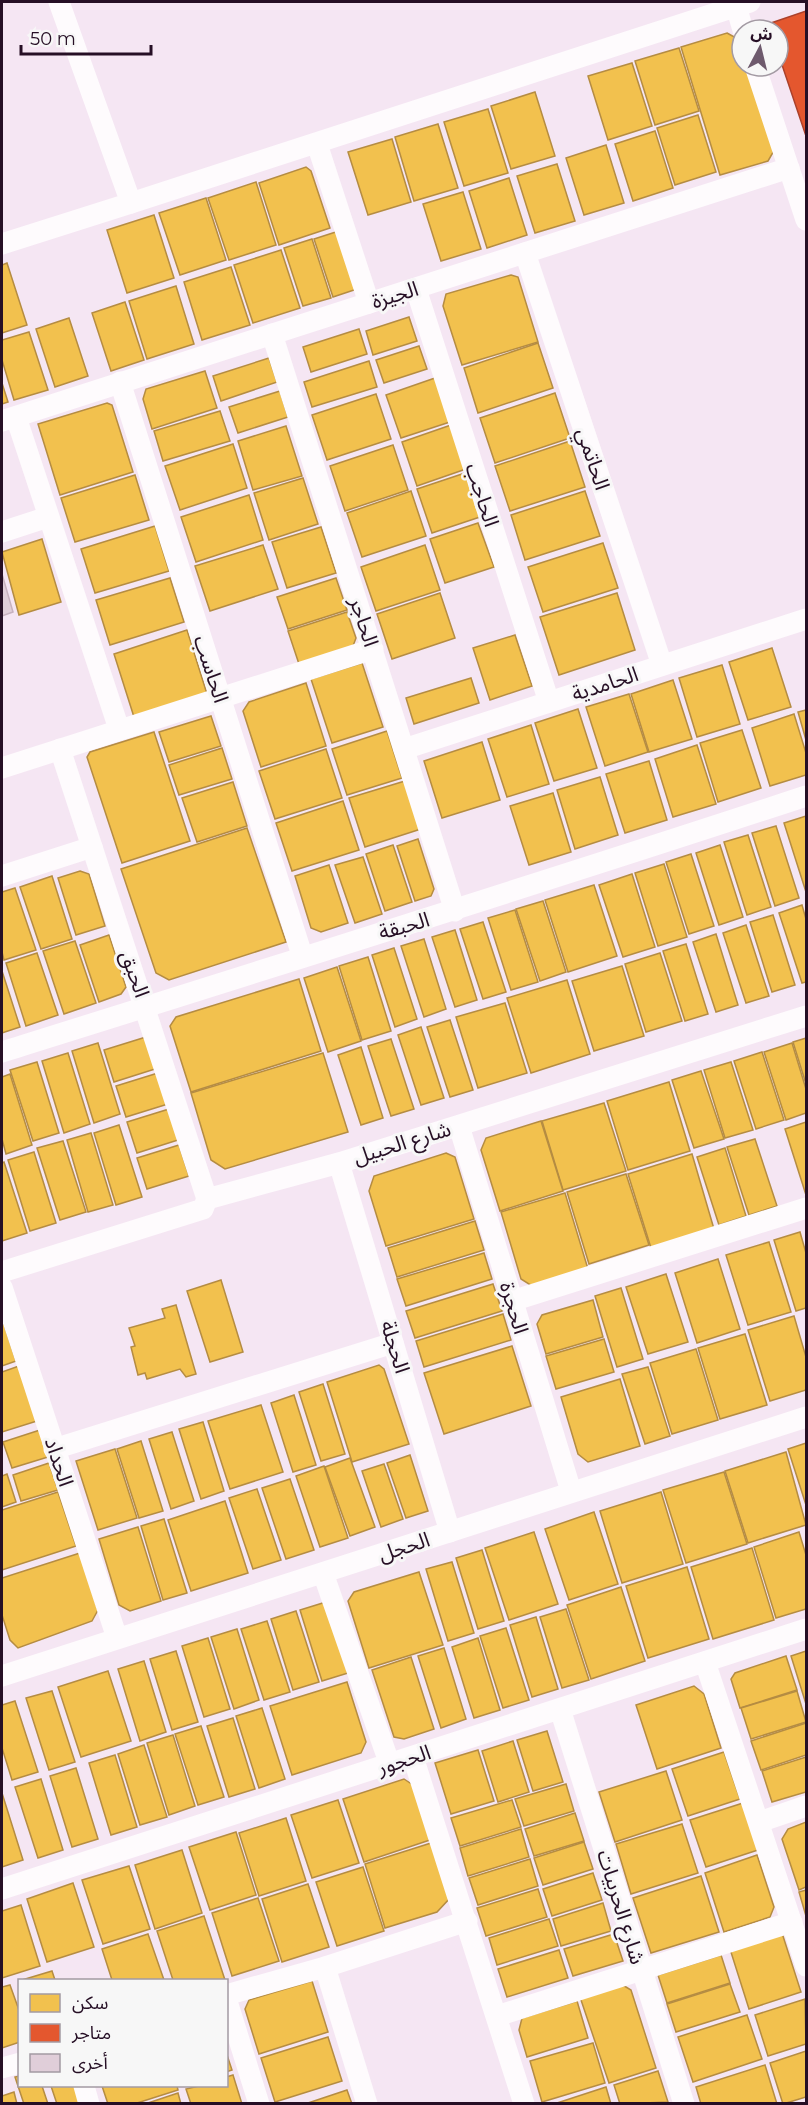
<svg xmlns="http://www.w3.org/2000/svg" width="808" height="2105" font-family="Montserrat,'Noto Sans Arabic',sans-serif">
<style>
.homes{fill:#f2c14e;stroke:#b58c42;stroke-width:1.5}
.shops{fill:#e4572e;stroke:#ab412b;stroke-width:1.5}
.building{fill:#e0ced9;stroke:#c7b2bf;stroke-width:1.5}
.lines{fill:none;stroke-linecap:round;stroke-linejoin:round}
.street{stroke:#fefbfd;stroke-width:21}
.labels{text-anchor:middle;stroke-width:6;stroke-linejoin:round;paint-order:stroke}
.street-label{font-size:21px;fill:#260f25;stroke:#f7f7f7}
</style>
<rect width="100%" height="100%" fill="#f5e6f3"/>
<!-- homes -->
<g class="homes">
<polygon points="727,33 738,39 742,52 742,66 747,66 775,149 768,161 720,175 681,47"/>
<polygon points="679,48 699,111 655,125 635,61"/>
<polygon points="632,63 652,126 608,140 588,76"/>
<polygon points="535,92 555,156 511,169 491,106"/>
<polygon points="488,109 508,173 464,186 444,122"/>
<polygon points="698,115 716,172 675,185 657,128"/>
<polygon points="438,124 458,188 414,201 395,137"/>
<polygon points="655,131 673,188 633,201 615,144"/>
<polygon points="392,139 411,202 368,215 348,152"/>
<polygon points="606,145 624,203 584,215 566,158"/>
<polygon points="557,164 575,221 535,233 517,176"/>
<polygon points="306,167 311,171 330,228 279,245 259,183"/>
<polygon points="509,178 527,235 487,248 469,191"/>
<polygon points="256,182 276,245 229,260 208,198"/>
<polygon points="463,192 481,249 441,261 423,204"/>
<polygon points="206,198 226,260 180,275 159,213"/>
<polygon points="154,215 174,278 127,293 107,230"/>
<polygon points="342,230 360,288 333,297 314,239"/>
<polygon points="312,239 331,298 303,306 284,248"/>
<polygon points="281,250 300,308 253,323 234,265"/>
<polygon points="7,263 27,325 2,333 2,265"/>
<polygon points="231,267 250,325 202,340 184,282"/>
<polygon points="511,275 518,277 538,342 462,365 443,306 446,294"/>
<polygon points="176,286 194,344 147,359 129,301"/>
<polygon points="125,302 144,360 111,371 92,313"/>
<polygon points="409,317 417,341 373,355 366,331"/>
<polygon points="69,318 88,376 55,387 36,329"/>
<polygon points="359,329 367,354 311,372 303,347"/>
<polygon points="29,332 48,390 14,400 2,360 2,340"/>
<polygon points="538,343 553,388 478,413 464,368"/>
<polygon points="419,346 427,369 384,383 376,360"/>
<polygon points="269,358 277,382 221,401 213,376"/>
<polygon points="369,361 377,387 312,407 304,382"/>
<polygon points="205,371 217,408 152,429 143,399 146,389"/>
<polygon points="435,378 450,422 401,438 386,395"/>
<polygon points="2,383 8,402 2,404"/>
<polygon points="280,391 288,417 238,433 229,407"/>
<polygon points="555,393 570,438 495,463 480,418"/>
<polygon points="376,394 391,439 327,460 312,415"/>
<polygon points="107,403 112,405 133,472 60,495 38,424"/>
<polygon points="220,411 230,441 163,461 154,431"/>
<polygon points="451,425 466,469 417,486 402,442"/>
<polygon points="286,426 302,476 253,490 238,441"/>
<polygon points="570,441 585,487 510,511 495,466"/>
<polygon points="233,444 247,488 180,510 165,466"/>
<polygon points="393,445 408,490 345,511 330,466"/>
<polygon points="465,473 480,517 432,533 417,489"/>
<polygon points="135,475 149,520 75,542 61,498"/>
<polygon points="303,478 318,524 269,540 254,493"/>
<polygon points="411,491 426,536 362,557 347,513"/>
<polygon points="585,491 600,536 525,560 511,515"/>
<polygon points="249,495 263,540 196,562 181,517"/>
<polygon points="478,523 494,567 445,583 430,539"/>
<polygon points="155,526 169,571 95,593 81,549"/>
<polygon points="321,527 336,573 287,588 272,542"/>
<polygon points="42,539 61,602 19,615 2,552"/>
<polygon points="603,543 618,588 543,612 528,567"/>
<polygon points="263,545 278,589 210,611 195,566"/>
<polygon points="425,545 440,590 376,611 361,567"/>
<polygon points="170,578 184,622 110,645 96,600"/>
<polygon points="336,578 347,610 288,629 277,597"/>
<polygon points="440,593 455,638 392,659 377,614"/>
<polygon points="617,593 635,650 559,675 540,617"/>
<polygon points="347,612 356,638 353,646 299,664 288,631"/>
<polygon points="187,630 207,694 134,717 114,654"/>
<polygon points="515,635 532,686 490,700 473,648"/>
<polygon points="772,648 791,707 748,720 729,662"/>
<polygon points="362,663 383,727 332,743 311,679"/>
<polygon points="722,665 740,724 697,737 679,678"/>
<polygon points="471,678 479,703 414,724 406,698"/>
<polygon points="673,680 692,739 649,752 631,694"/>
<polygon points="306,683 326,746 261,767 243,711 249,702"/>
<polygon points="629,694 648,752 605,766 586,707"/>
<polygon points="578,709 597,768 554,781 535,723"/>
<polygon points="806,710 806,740 798,712"/>
<polygon points="794,714 806,753 806,775 770,786 752,728"/>
<polygon points="211,716 221,746 169,762 159,732"/>
<polygon points="531,725 549,784 507,797 488,739"/>
<polygon points="742,730 761,788 718,802 700,743"/>
<polygon points="387,731 402,778 347,795 332,749"/>
<polygon points="154,732 190,841 122,863 87,757 90,752"/>
<polygon points="482,742 500,800 442,818 424,761"/>
<polygon points="697,745 716,804 673,817 655,759"/>
<polygon points="222,748 232,779 179,795 169,765"/>
<polygon points="326,749 342,798 275,819 259,771"/>
<polygon points="649,761 667,820 625,833 606,774"/>
<polygon points="600,777 618,835 575,849 557,790"/>
<polygon points="405,781 421,829 365,847 349,798"/>
<polygon points="233,782 247,826 197,842 182,798"/>
<polygon points="553,793 571,852 529,865 510,806"/>
<polygon points="343,801 359,850 292,871 276,823"/>
<polygon points="806,816 806,892 784,823"/>
<polygon points="776,826 799,898 775,906 752,833"/>
<polygon points="247,828 286,942 169,980 156,973 121,869"/>
<polygon points="748,835 771,907 747,915 724,842"/>
<polygon points="418,839 434,889 431,896 415,901 397,846"/>
<polygon points="393,845 412,902 385,911 366,854"/>
<polygon points="720,845 743,917 719,925 696,853"/>
<polygon points="691,854 714,926 689,934 666,862"/>
<polygon points="363,857 382,914 355,923 335,865"/>
<polygon points="664,864 687,937 658,946 635,873"/>
<polygon points="329,865 348,923 321,932 311,928 295,876"/>
<polygon points="80,871 89,874 105,926 76,935 58,878"/>
<polygon points="632,874 655,947 623,957 599,885"/>
<polygon points="52,876 72,939 41,949 20,887"/>
<polygon points="594,885 617,956 568,972 545,900"/>
<polygon points="15,888 36,950 4,960 2,952 2,892"/>
<polygon points="543,901 566,972 540,981 516,909"/>
<polygon points="802,905 806,919 806,982 802,983 779,913"/>
<polygon points="515,910 538,982 511,990 488,918"/>
<polygon points="773,915 795,985 772,992 750,922"/>
<polygon points="483,922 506,992 483,999 460,929"/>
<polygon points="746,925 769,996 746,1003 723,933"/>
<polygon points="455,930 477,1000 455,1007 432,937"/>
<polygon points="716,934 738,1005 716,1012 693,942"/>
<polygon points="109,935 126,987 121,994 99,1002 80,945"/>
<polygon points="424,939 446,1009 424,1017 401,946"/>
<polygon points="75,941 96,1003 64,1014 43,951"/>
<polygon points="686,944 708,1014 685,1021 663,951"/>
<polygon points="394,948 417,1019 395,1027 372,955"/>
<polygon points="37,953 58,1015 26,1026 6,963"/>
<polygon points="660,953 682,1021 646,1032 625,964"/>
<polygon points="368,957 391,1031 362,1040 339,966"/>
<polygon points="622,966 644,1036 594,1051 572,981"/>
<polygon points="337,967 361,1041 328,1052 304,978"/>
<polygon points="2,971 20,1027 2,1033"/>
<polygon points="299,979 321,1051 191,1092 170,1026 176,1017"/>
<polygon points="567,980 590,1054 531,1073 507,998"/>
<polygon points="505,1003 527,1073 478,1088 456,1017"/>
<polygon points="450,1020 473,1090 450,1097 427,1027"/>
<polygon points="421,1027 444,1098 421,1105 398,1035"/>
<polygon points="146,1037 155,1069 114,1082 104,1050"/>
<polygon points="806,1038 806,1084 793,1042"/>
<polygon points="391,1039 414,1109 391,1116 368,1046"/>
<polygon points="98,1043 120,1114 94,1123 72,1051"/>
<polygon points="792,1043 806,1089 806,1113 786,1120 764,1052"/>
<polygon points="361,1047 383,1118 361,1125 338,1055"/>
<polygon points="762,1052 784,1120 756,1129 734,1061"/>
<polygon points="68,1053 90,1124 64,1133 42,1061"/>
<polygon points="323,1053 348,1132 225,1169 211,1160 191,1093"/>
<polygon points="37,1062 59,1133 33,1141 10,1070"/>
<polygon points="731,1062 753,1130 725,1138 704,1070"/>
<polygon points="701,1071 724,1139 694,1148 672,1080"/>
<polygon points="158,1073 168,1104 126,1117 116,1086"/>
<polygon points="10,1074 32,1145 6,1154 2,1139 2,1077"/>
<polygon points="669,1082 690,1151 628,1170 607,1101"/>
<polygon points="604,1103 626,1171 563,1190 542,1121"/>
<polygon points="169,1109 178,1140 137,1153 127,1122"/>
<polygon points="541,1121 563,1191 500,1211 481,1150 486,1138"/>
<polygon points="806,1122 806,1195 785,1129"/>
<polygon points="119,1125 142,1197 116,1205 94,1133"/>
<polygon points="91,1133 113,1205 88,1212 67,1140"/>
<polygon points="755,1139 777,1206 749,1215 727,1147"/>
<polygon points="63,1141 86,1212 60,1220 37,1148"/>
<polygon points="179,1145 189,1176 147,1189 137,1158"/>
<polygon points="725,1148 746,1216 719,1225 697,1157"/>
<polygon points="34,1152 56,1223 30,1231 8,1160"/>
<polygon points="446,1153 455,1157 474,1219 386,1246 369,1191 374,1176"/>
<polygon points="692,1154 714,1229 651,1248 628,1174"/>
<polygon points="4,1162 27,1233 2,1241 2,1163"/>
<polygon points="626,1174 649,1245 589,1264 567,1192"/>
<polygon points="565,1193 588,1269 532,1286 521,1279 501,1212"/>
<polygon points="475,1221 484,1250 397,1277 388,1248"/>
<polygon points="800,1232 806,1253 806,1308 796,1311 774,1240"/>
<polygon points="769,1242 791,1312 748,1325 726,1255"/>
<polygon points="484,1253 492,1279 406,1306 397,1279"/>
<polygon points="718,1259 740,1329 697,1343 675,1273"/>
<polygon points="666,1274 688,1342 648,1354 626,1287"/>
<polygon points="221,1280 243,1352 210,1362 187,1291"/>
<polygon points="493,1284 502,1311 415,1338 406,1311"/>
<polygon points="621,1288 643,1359 617,1367 595,1296"/>
<polygon points="593,1300 603,1337 546,1354 537,1324 542,1315"/>
<polygon points="176,1305 196,1374 186,1377 180,1369 147,1379 145,1373 138,1375 131,1347 135,1346 129,1328 165,1318 162,1309"/>
<polygon points="503,1314 511,1340 424,1367 416,1341"/>
<polygon points="794,1316 806,1357 806,1390 770,1401 748,1330"/>
<polygon points="2,1318 16,1361 2,1366"/>
<polygon points="745,1334 767,1405 720,1419 698,1348"/>
<polygon points="604,1339 614,1372 556,1389 546,1356"/>
<polygon points="512,1346 531,1406 444,1434 424,1373"/>
<polygon points="696,1349 718,1420 672,1434 650,1363"/>
<polygon points="379,1365 384,1369 409,1444 352,1462 327,1382"/>
<polygon points="19,1366 37,1421 2,1432 2,1372"/>
<polygon points="648,1367 670,1436 645,1444 622,1374"/>
<polygon points="620,1379 640,1446 588,1462 578,1454 561,1397"/>
<polygon points="323,1384 345,1454 321,1461 299,1392"/>
<polygon points="294,1395 316,1465 293,1472 271,1403"/>
<polygon points="261,1405 283,1472 230,1489 208,1421"/>
<polygon points="203,1422 224,1491 201,1499 179,1429"/>
<polygon points="40,1430 48,1457 12,1468 3,1442"/>
<polygon points="172,1432 194,1501 171,1509 149,1439"/>
<polygon points="141,1441 163,1511 139,1518 117,1449"/>
<polygon points="806,1443 806,1505 788,1449"/>
<polygon points="115,1449 137,1518 98,1530 76,1461"/>
<polygon points="786,1452 806,1525 748,1543 725,1471"/>
<polygon points="410,1455 428,1511 406,1518 387,1463"/>
<polygon points="350,1458 375,1527 350,1536 325,1467"/>
<polygon points="49,1463 58,1490 21,1501 13,1475"/>
<polygon points="384,1464 403,1519 381,1527 362,1471"/>
<polygon points="324,1466 348,1538 320,1547 296,1476"/>
<polygon points="724,1472 747,1544 686,1563 663,1490"/>
<polygon points="7,1474 16,1502 2,1507 2,1476"/>
<polygon points="290,1479 314,1550 286,1559 262,1488"/>
<polygon points="257,1489 281,1560 253,1569 229,1498"/>
<polygon points="58,1492 76,1546 2,1570 2,1510"/>
<polygon points="661,1492 683,1564 622,1583 600,1511"/>
<polygon points="225,1501 248,1573 191,1591 168,1520"/>
<polygon points="594,1512 618,1584 569,1600 545,1529"/>
<polygon points="164,1519 187,1593 163,1600 141,1526"/>
<polygon points="138,1527 161,1601 130,1611 119,1605 99,1539"/>
<polygon points="534,1532 558,1604 509,1620 485,1548"/>
<polygon points="799,1532 806,1555 806,1609 776,1618 754,1547"/>
<polygon points="752,1548 774,1620 713,1639 691,1567"/>
<polygon points="482,1550 504,1621 478,1629 456,1558"/>
<polygon points="80,1553 98,1610 92,1621 18,1648 10,1640 2,1615 2,1578"/>
<polygon points="452,1562 474,1633 448,1641 426,1569"/>
<polygon points="687,1567 709,1639 648,1658 626,1586"/>
<polygon points="419,1572 443,1645 369,1668 348,1601 354,1592"/>
<polygon points="621,1587 645,1661 591,1679 567,1605"/>
<polygon points="326,1602 348,1673 322,1681 300,1610"/>
<polygon points="566,1609 589,1680 562,1688 540,1617"/>
<polygon points="296,1611 319,1682 293,1690 271,1619"/>
<polygon points="536,1617 558,1689 532,1697 510,1625"/>
<polygon points="267,1621 290,1692 264,1700 241,1629"/>
<polygon points="506,1628 529,1700 503,1708 480,1636"/>
<polygon points="237,1629 259,1700 234,1709 211,1637"/>
<polygon points="208,1638 230,1709 204,1717 182,1646"/>
<polygon points="478,1638 500,1710 474,1718 452,1647"/>
<polygon points="444,1648 466,1719 441,1728 418,1656"/>
<polygon points="176,1651 198,1722 172,1730 150,1659"/>
<polygon points="806,1651 806,1704 791,1656"/>
<polygon points="786,1656 797,1690 740,1708 731,1679 735,1673"/>
<polygon points="411,1657 434,1729 404,1739 394,1737 372,1670"/>
<polygon points="144,1661 166,1732 140,1741 118,1669"/>
<polygon points="108,1671 131,1741 81,1757 58,1687"/>
<polygon points="347,1682 366,1742 361,1753 292,1775 270,1706"/>
<polygon points="694,1686 704,1694 721,1748 657,1769 636,1705"/>
<polygon points="52,1691 75,1762 49,1770 26,1698"/>
<polygon points="797,1691 806,1722 751,1739 741,1708"/>
<polygon points="15,1701 38,1772 12,1780 2,1748 2,1705"/>
<polygon points="262,1708 285,1779 259,1788 236,1716"/>
<polygon points="233,1718 255,1789 229,1797 207,1726"/>
<polygon points="806,1723 806,1755 761,1770 751,1741"/>
<polygon points="201,1726 224,1797 198,1805 175,1734"/>
<polygon points="547,1731 563,1782 533,1791 517,1740"/>
<polygon points="173,1735 195,1806 169,1815 147,1743"/>
<polygon points="513,1741 529,1792 498,1802 482,1751"/>
<polygon points="144,1745 167,1817 140,1825 118,1754"/>
<polygon points="478,1750 494,1801 451,1814 435,1763"/>
<polygon points="724,1752 740,1799 688,1816 672,1769"/>
<polygon points="115,1755 137,1827 111,1835 89,1763"/>
<polygon points="806,1757 806,1792 772,1802 762,1771"/>
<polygon points="76,1768 98,1839 72,1847 50,1776"/>
<polygon points="666,1771 682,1820 615,1842 599,1792"/>
<polygon points="41,1779 63,1850 38,1858 15,1787"/>
<polygon points="404,1779 413,1785 430,1840 364,1862 343,1799"/>
<polygon points="566,1784 574,1811 524,1826 515,1799"/>
<polygon points="2,1793 23,1860 2,1867"/>
<polygon points="338,1800 359,1863 312,1878 291,1815"/>
<polygon points="512,1800 521,1827 460,1846 451,1818"/>
<polygon points="743,1803 758,1850 706,1867 690,1820"/>
<polygon points="575,1813 584,1841 534,1856 525,1829"/>
<polygon points="286,1818 306,1881 259,1896 239,1833"/>
<polygon points="806,1822 806,1887 799,1890 782,1839 788,1829"/>
<polygon points="682,1824 698,1873 631,1894 616,1844"/>
<polygon points="521,1829 529,1857 468,1876 460,1848"/>
<polygon points="236,1832 256,1895 210,1910 189,1847"/>
<polygon points="584,1842 593,1869 543,1885 534,1858"/>
<polygon points="431,1843 450,1898 437,1912 385,1928 365,1864"/>
<polygon points="182,1850 202,1913 155,1929 135,1865"/>
<polygon points="757,1855 774,1907 770,1917 724,1932 705,1873"/>
<polygon points="530,1859 538,1886 478,1905 469,1878"/>
<polygon points="129,1866 150,1929 103,1944 82,1880"/>
<polygon points="363,1867 384,1931 337,1946 316,1882"/>
<polygon points="593,1873 602,1900 552,1916 543,1889"/>
<polygon points="701,1876 719,1932 651,1953 633,1898"/>
<polygon points="73,1883 94,1947 47,1962 27,1899"/>
<polygon points="308,1884 329,1947 282,1962 262,1899"/>
<polygon points="538,1889 547,1917 486,1936 477,1908"/>
<polygon points="806,1890 806,1916 799,1892"/>
<polygon points="258,1898 279,1961 232,1976 212,1913"/>
<polygon points="603,1903 611,1931 561,1946 553,1919"/>
<polygon points="21,1905 40,1966 2,1978 2,1911"/>
<polygon points="204,1916 225,1980 173,1980 157,1931"/>
<polygon points="549,1919 558,1946 497,1965 489,1938"/>
<polygon points="782,1933 801,1992 749,2009 730,1949"/>
<polygon points="148,1934 164,1980 112,1980 102,1949"/>
<polygon points="614,1934 623,1961 573,1976 564,1949"/>
<polygon points="559,1950 568,1978 507,1997 498,1969"/>
<polygon points="721,1955 730,1983 667,2003 658,1975"/>
<polygon points="52,1971 55,1980 22,1980"/>
<polygon points="312,1981 328,2032 259,2054 245,2009 249,2000"/>
<polygon points="621,1984 631,1990 656,2068 609,2083 580,1997"/>
<polygon points="730,1984 740,2012 676,2032 667,2004"/>
<polygon points="10,1985 20,2013 20,2042 2,2048 2,1987"/>
<polygon points="805,1999 806,2044 768,2056 755,2015"/>
<polygon points="577,2001 588,2038 527,2057 519,2030 522,2018"/>
<polygon points="747,2015 762,2059 693,2082 678,2037"/>
<polygon points="328,2037 342,2081 275,2102 261,2058"/>
<polygon points="593,2043 605,2083 542,2102 530,2061"/>
<polygon points="806,2051 806,2097 783,2104 770,2063"/>
<polygon points="226,2052 232,2070 226,2072"/>
<polygon points="765,2065 777,2104 701,2104 696,2087"/>
<polygon points="658,2071 668,2102 620,2104 614,2085"/>
<polygon points="233,2075 242,2104 191,2104 186,2089 199,2086 226,2086 226,2077"/>
<polygon points="20,2076 20,2086 42,2086 48,2104 24,2104 15,2077"/>
<polygon points="51,2086 75,2086 81,2104 57,2104"/>
<polygon points="102,2086 177,2086 178,2090 134,2104 108,2104"/>
<polygon points="606,2087 611,2104 554,2104"/>
<polygon points="347,2090 352,2104 305,2104"/>
<polygon points="14,2092 17,2104 2,2104 2,2096"/>
<polygon points="178,2093 181,2104 145,2104"/>
</g>
<!-- shops -->
<polygon class="shops" points="806,11 806,136 778,53 778,30 770,30 768,24"/>
<!-- building -->
<polygon class="building" points="2,574 13,612 2,616"/>
<g class="lines">
<!-- street -->
<g class="street">
<polyline points="736,6 743,30"/>
<polyline points="755,66 806,220"/>
<polyline points="317,144 369,303"/>
<polyline points="131,203 750,2"/>
<polyline points="2,244 131,203 59,2"/>
<polyline points="525,253 662,665"/>
<polyline points="416,289 549,702"/>
<polyline points="272,334 455,911"/>
<polyline points="120,382 302,955"/>
<polyline points="16,417 119,729"/>
<polyline points="2,421 789,168"/>
<polyline points="2,532 48,517"/>
<polyline points="60,749 207,1199"/>
<polyline points="404,749 806,619"/>
<polyline points="2,768 373,649"/>
<polyline points="2,876 92,847"/>
<path d="M 2,1052 C 270,968 539,884 806,796"/>
<polyline points="459,1126 571,1491"/>
<polyline points="339,1163 450,1532"/>
<polyline points="2,1272 203,1209 207,1199 339,1163 806,1016"/>
<polyline points="2,1287 117,1638"/>
<polyline points="512,1301 806,1208"/>
<polyline points="54,1449 393,1343"/>
<polyline points="323,1573 390,1765"/>
<polyline points="705,1662 806,1966"/>
<polyline points="2,1676 806,1417"/>
<polyline points="560,1709 684,2104"/>
<polyline points="413,1757 524,2104"/>
<polyline points="759,1822 806,1806"/>
<polyline points="2,1889 806,1629"/>
<polyline points="325,1967 367,2104"/>
<polyline points="226,1995 325,1967 467,1921"/>
<polyline points="226,1998 259,2104"/>
<polyline points="497,2016 792,1922"/>
<polyline points="2,2068 20,2063"/>
<polyline points="84,2086 89,2104"/>
</g>
</g>
<g class="labels">
<!-- street labels -->
<g class="street-label">
<text transform="translate(395 295) rotate(-17)" y="7">الجيزة</text>
<text transform="translate(593 459) rotate(72)" y="7">الحاتمي</text>
<text transform="translate(482 495) rotate(72)" y="7">الحاجب</text>
<text transform="translate(364 622) rotate(72)" y="7">الحاجر</text>
<text transform="translate(211 669) rotate(72)" y="7">الحاسب</text>
<text transform="translate(605 684) rotate(-18)" y="7">الحامدية</text>
<text transform="translate(404 926) rotate(-16)" y="7">الحبقة</text>
<text transform="translate(135 974) rotate(71)" y="7">الحبق</text>
<text transform="translate(402 1143) rotate(-17)" y="7">شارع الحبيل</text>
<text transform="translate(514 1308) rotate(73)" y="7">الحجرة</text>
<text transform="translate(395 1347) rotate(73)" y="7">الحجلة</text>
<text transform="translate(59 1462) rotate(72)" y="7">الحداد</text>
<text transform="translate(404 1547) rotate(-18)" y="7">الحجل</text>
<text transform="translate(404 1760) rotate(-18)" y="7">الحجور</text>
<text transform="translate(621 1907) rotate(73)" y="7">شارع الحربيات</text>
</g>
</g>
<!-- border -->
<rect width="808" height="2105" fill="none" stroke="#260f25" stroke-width="6"/>
<!-- legend -->
<rect x="18" y="1979" width="210" height="108" fill="#f7f7f7" stroke="#a39aa3" stroke-width="1.5"/>
<rect x="30" y="1994" width="30" height="18" fill="#f2c14e" stroke="#a39aa3" stroke-width="1.5"/>
<text x="72" y="2009" font-size="18" fill="#260f25">سكن</text>
<rect x="30" y="2024" width="30" height="18" fill="#e4572e" stroke="#a39aa3" stroke-width="1.5"/>
<text x="72" y="2039" font-size="18" fill="#260f25">متاجر</text>
<rect x="30" y="2054" width="30" height="18" fill="#e0ced9" stroke="#a39aa3" stroke-width="1.5"/>
<text x="72" y="2069" font-size="18" fill="#260f25">أخرى</text>
<!-- north arrow -->
<g transform="translate(760 48) rotate(7)"><circle r="28" fill="#f7f7f7" stroke="#a39aa3" stroke-width="1.5"/>
<path d="M0-4.5L10 22L0 15L-10 22Z" fill="#6e5a6d"/>
<text y="-9" font-size="16" font-weight="bold" text-anchor="middle" fill="#260f25">ش</text>
</g>
<!-- scale -->
<path d="M21 45v9h130v-9" fill="none" stroke="#260f25" stroke-width="3"/>
<text x="30" y="45" font-size="18" fill="#260f25" stroke="#f7f7f7" stroke-width="4.5" paint-order="stroke">50 m</text>
</svg>
